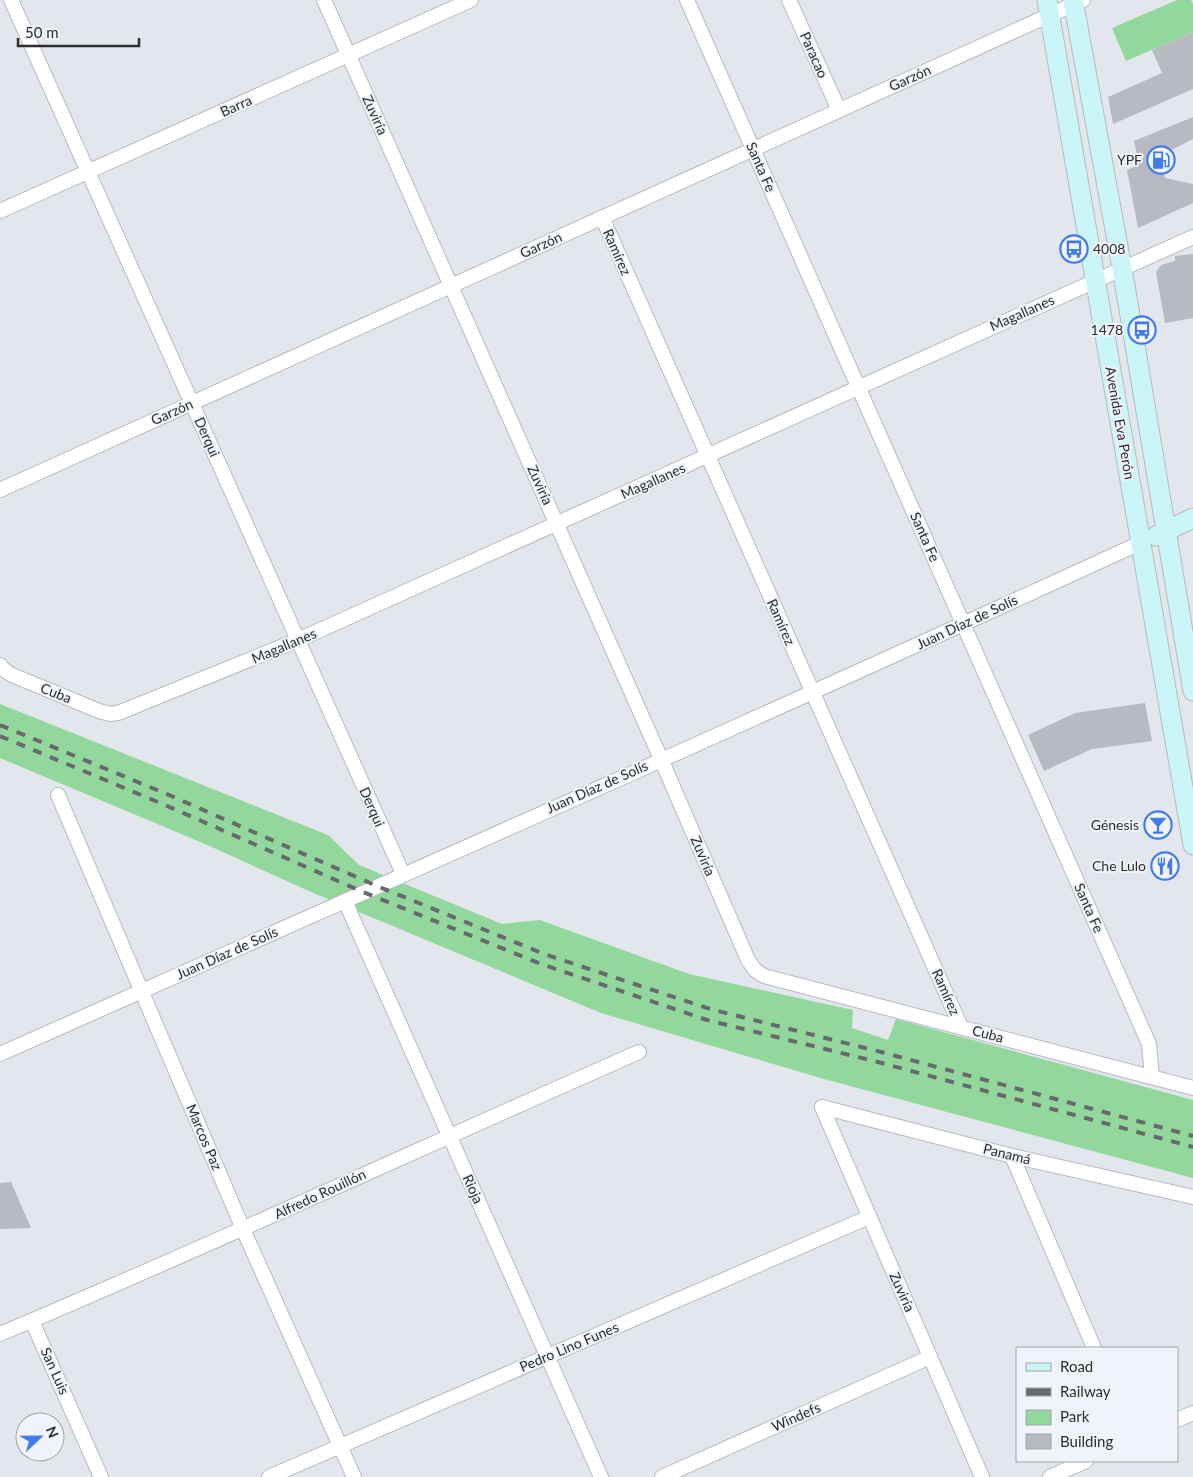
<svg xmlns="http://www.w3.org/2000/svg" width="1193" height="1477" font-family="Lato,sans-serif">
<style>
.green{fill:#92d89c}
.building{fill:#b7bac0}
.lines{fill:none;stroke-linecap:round;stroke-linejoin:round}
.minor-casing{stroke:#b7bac0;stroke-width:16}
.secondary-casing{stroke:#b7bac0;stroke-width:21}
.minor{stroke:#fff;stroke-width:14}
.secondary{stroke:#caf6f7;stroke-width:19}
.rail{stroke:#68696d;stroke-width:4;stroke-dasharray:9 9;stroke-linecap:butt}
.labels{text-anchor:middle;stroke-width:4;stroke-linejoin:round;paint-order:stroke}
.street-label{font-size:14px;fill:#2c2d30;stroke:#f0f4fa}
.poi-label{font-size:14px;fill:#2c2d30;stroke:#f0f4fa;text-anchor:end}
</style>
<rect width="100%" height="100%" fill="#e3e7ed"/>
<!-- green -->
<g class="green">
<polygon points="1177,0 1191,0 1193,4 1193,32 1126,61 1112,28"/>
<polygon points="0,704 328,835 359,865 502,924 540,920 689,974 853,1010 852,1028 888,1040 896,1019 1193,1100 1193,1178 824,1079 601,1013 311,892 205,844 0,758"/>
</g>
<!-- building -->
<g class="building">
<polygon points="1193,32 1193,89 1113,124 1108,97 1162,73 1152,50"/>
<polygon points="1193,117 1193,139 1158,157 1165,178 1193,184 1193,203 1138,228 1127,170 1139,165 1134,141"/>
<polygon points="1193,254 1193,318 1165,323 1156,272 1161,265 1175,261 1175,256"/>
<polygon points="1145,703 1152,741 1092,749 1044,771 1028,735 1075,713"/>
<polygon points="11,1182 31,1228 0,1229 0,1183"/>
</g>
<g class="lines">
<!-- minor casing -->
<g class="minor-casing">
<g id="minor">
<polyline points="11,0 403,874"/>
<polyline points="324,0 661,759 748,960 755,970 764,976 1193,1088"/>
<polyline points="687,0 1149,1044 1152,1077"/>
<polyline points="789,0 839,110"/>
<polyline points="0,211 471,0"/>
<polyline points="602,217 961,1027"/>
<polyline points="0,490 1083,0"/>
<polyline points="0,665 3,669 12,675 99,711 110,714 118,713 298,640 1193,237"/>
<polyline points="58,795 243,1229 354,1477"/>
<polyline points="345,901 601,1477"/>
<path d="M 0,1054 C 381,885 762,717 1140,543"/>
<polyline points="822,1107 982,1477"/>
<polyline points="822,1107 1012,1156 1193,1197"/>
<polyline points="1012,1156 1094,1348"/>
<polyline points="32,1321 101,1477"/>
<path d="M 0,1334 C 214,1244 425,1146 639,1052"/>
<polyline points="1177,1420 1193,1413"/>
<polyline points="269,1477 869,1217"/>
<polyline points="662,1477 930,1357"/>
<polyline points="1050,1477 1086,1461"/>
</g>
</g>
<!-- secondary casing -->
<g class="secondary-casing">
<g id="secondary">
<polyline points="1047,0 1193,845"/>
<polyline points="1073,0 1122,268 1193,691"/>
<polyline points="1156,536 1193,518"/>
</g>
</g>
<!-- minor -->
<use href="#minor" class="minor"/>
<!-- secondary -->
<use href="#secondary" class="secondary"/>
<!-- rail -->
<g class="rail">
<polyline points="0,725 169,795 377,886 544,954 710,1009 881,1052 1193,1136"/>
<polyline points="0,736 165,805 363,892 541,964 707,1020 878,1062 1193,1147"/>
</g>
</g>
<!-- icons -->
<defs>
<g id="fuel-ring" transform="scale(1.4375)"><circle r="9.5" fill="#f0f4fa" stroke="#427aea" stroke-width="1.5"/><path d="M-5.5-6h7V0h2V4h1.3V-2.5L3-4.5l.8-.8L6-3V5H2.5V1h-1V6h-7ZM-4.2-4.7v3.2H.2V-4.7Z" fill="#427aea"/></g>
<g id="bus-ring" transform="scale(1.4375)"><circle r="9.5" fill="#f0f4fa" stroke="#427aea" stroke-width="1.5"/><path d="M-5-6H5V4H4V6H2V4H-2V6H-4V4H-5ZM-3.5-4V0h7V-4ZM-3.5 1.2v1.5H-2V1.2ZM2 1.2v1.5H3.5V1.2Z" fill="#427aea"/></g>
<g id="bar-ring" transform="scale(1.4375)"><circle r="9.5" fill="#f0f4fa" stroke="#427aea" stroke-width="1.5"/><path d="M-6-5H6L.8 .8V4.5H3.5V6h-7V4.5H-.8V.8Z" fill="#427aea"/></g>
<g id="restaurant-ring" transform="scale(1.4375)"><circle r="9.5" fill="#f0f4fa" stroke="#427aea" stroke-width="1.5"/><path d="M-5-6h1v4h1v-4h1v4h1v-4h1v5L-1.5 .5V6h-2V.5L-5-1ZM5-6V6H3V1.5H1.5Q1.5-4 5-6Z" fill="#427aea"/></g>
</defs>
<g fill-rule="evenodd">
<use href="#fuel-ring" x="1161" y="160"/>
<use href="#bus-ring" x="1074" y="249"/>
<use href="#bus-ring" x="1142" y="330"/>
<use href="#bar-ring" x="1158" y="825"/>
<use href="#restaurant-ring" x="1165" y="866"/>
</g>
<g class="labels">
<!-- street labels -->
<g class="street-label">
<text transform="translate(814 55) rotate(66)" y="5">Paracao</text>
<text transform="translate(910 78) rotate(-24)" y="5">Garzón</text>
<text transform="translate(236 106) rotate(-24)" y="5">Barra</text>
<text transform="translate(375 115) rotate(66)" y="5">Zuviría</text>
<text transform="translate(761 167) rotate(66)" y="5">Santa Fe</text>
<text transform="translate(541 245) rotate(-24)" y="5">Garzón</text>
<text transform="translate(617 252) rotate(66)" y="5">Ramírez</text>
<text transform="translate(1022 313) rotate(-24)" y="5">Magallanes</text>
<text transform="translate(172 412) rotate(-24)" y="5">Garzón</text>
<text transform="translate(1120 423) rotate(80)" y="5">Avenida Eva Perón</text>
<text transform="translate(207 437) rotate(66)" y="5">Derqui</text>
<text transform="translate(653 481) rotate(-24)" y="5">Magallanes</text>
<text transform="translate(540 485) rotate(66)" y="5">Zuviría</text>
<text transform="translate(925 537) rotate(66)" y="5">Santa Fe</text>
<text transform="translate(781 622) rotate(66)" y="5">Ramírez</text>
<text transform="translate(967 622) rotate(-25)" y="5">Juan Díaz de Solís</text>
<text transform="translate(284 646) rotate(-23)" y="5">Magallanes</text>
<text transform="translate(56 693) rotate(22)" y="5">Cuba</text>
<text transform="translate(597 787) rotate(-24)" y="5">Juan Díaz de Solís</text>
<text transform="translate(372 807) rotate(66)" y="5">Derqui</text>
<text transform="translate(703 856) rotate(67)" y="5">Zuviría</text>
<text transform="translate(1089 908) rotate(66)" y="5">Santa Fe</text>
<text transform="translate(227 953) rotate(-24)" y="5">Juan Díaz de Solís</text>
<text transform="translate(946 992) rotate(66)" y="5">Ramírez</text>
<text transform="translate(988 1034) rotate(15)" y="5">Cuba</text>
<text transform="translate(204 1137) rotate(67)" y="5">Marcos Paz</text>
<text transform="translate(1007 1154) rotate(14)" y="5">Panamá</text>
<text transform="translate(473 1189) rotate(66)" y="5">Rioja</text>
<text transform="translate(320 1194) rotate(-25)" y="5">Alfredo Rouillón</text>
<text transform="translate(902 1292) rotate(66)" y="5">Zuviría</text>
<text transform="translate(569 1347) rotate(-23)" y="5">Pedro Lino Funes</text>
<text transform="translate(55 1371) rotate(66)" y="5">San Luis</text>
<text transform="translate(796 1417) rotate(-24)" y="5">Windefs</text>
</g>
<!-- poi labels -->
<g class="poi-label">
<text x="1142" y="165">YPF</text>
<text x="1093" y="254" text-anchor="start">4008</text>
<text x="1123" y="335">1478</text>
<text x="1139" y="830">Génesis</text>
<text x="1146" y="871">Che Lulo</text>
</g>
</g>
<!-- legend -->
<rect x="1016" y="1347" width="162" height="115" fill="#f0f4fa" stroke="#a2a4a9"/>
<rect x="1026" y="1363" width="25" height="8" fill="#caf6f7" stroke="#a2a4a9"/>
<text x="1060" y="1372" font-size="15" fill="#2c2d30">Road</text>
<rect x="1026" y="1388" width="25" height="8" fill="#68696d" stroke="#a2a4a9"/>
<text x="1060" y="1397" font-size="15" fill="#2c2d30">Railway</text>
<rect x="1026" y="1410" width="25" height="15" fill="#92d89c" stroke="#a2a4a9"/>
<text x="1060" y="1422" font-size="15" fill="#2c2d30">Park</text>
<rect x="1026" y="1434" width="25" height="15" fill="#b7bac0" stroke="#a2a4a9"/>
<text x="1060" y="1447" font-size="15" fill="#2c2d30">Building</text>
<!-- north arrow -->
<g transform="translate(40 1437) rotate(68)"><circle r="24" fill="#f0f4fa" stroke="#a2a4a9"/>
<path d="M0-4L9 19L0 12L-9 19Z" fill="#427aea"/>
<text y="-8" font-size="14" font-weight="bold" text-anchor="middle" fill="#2c2d30">N</text>
</g>
<!-- scale -->
<path d="M18 38v8h121v-8" fill="none" stroke="#2c2d30" stroke-width="2.5"/>
<text x="25" y="38" font-size="15" fill="#2c2d30" stroke="#f0f4fa" stroke-width="4" paint-order="stroke">50 m</text>
</svg>
